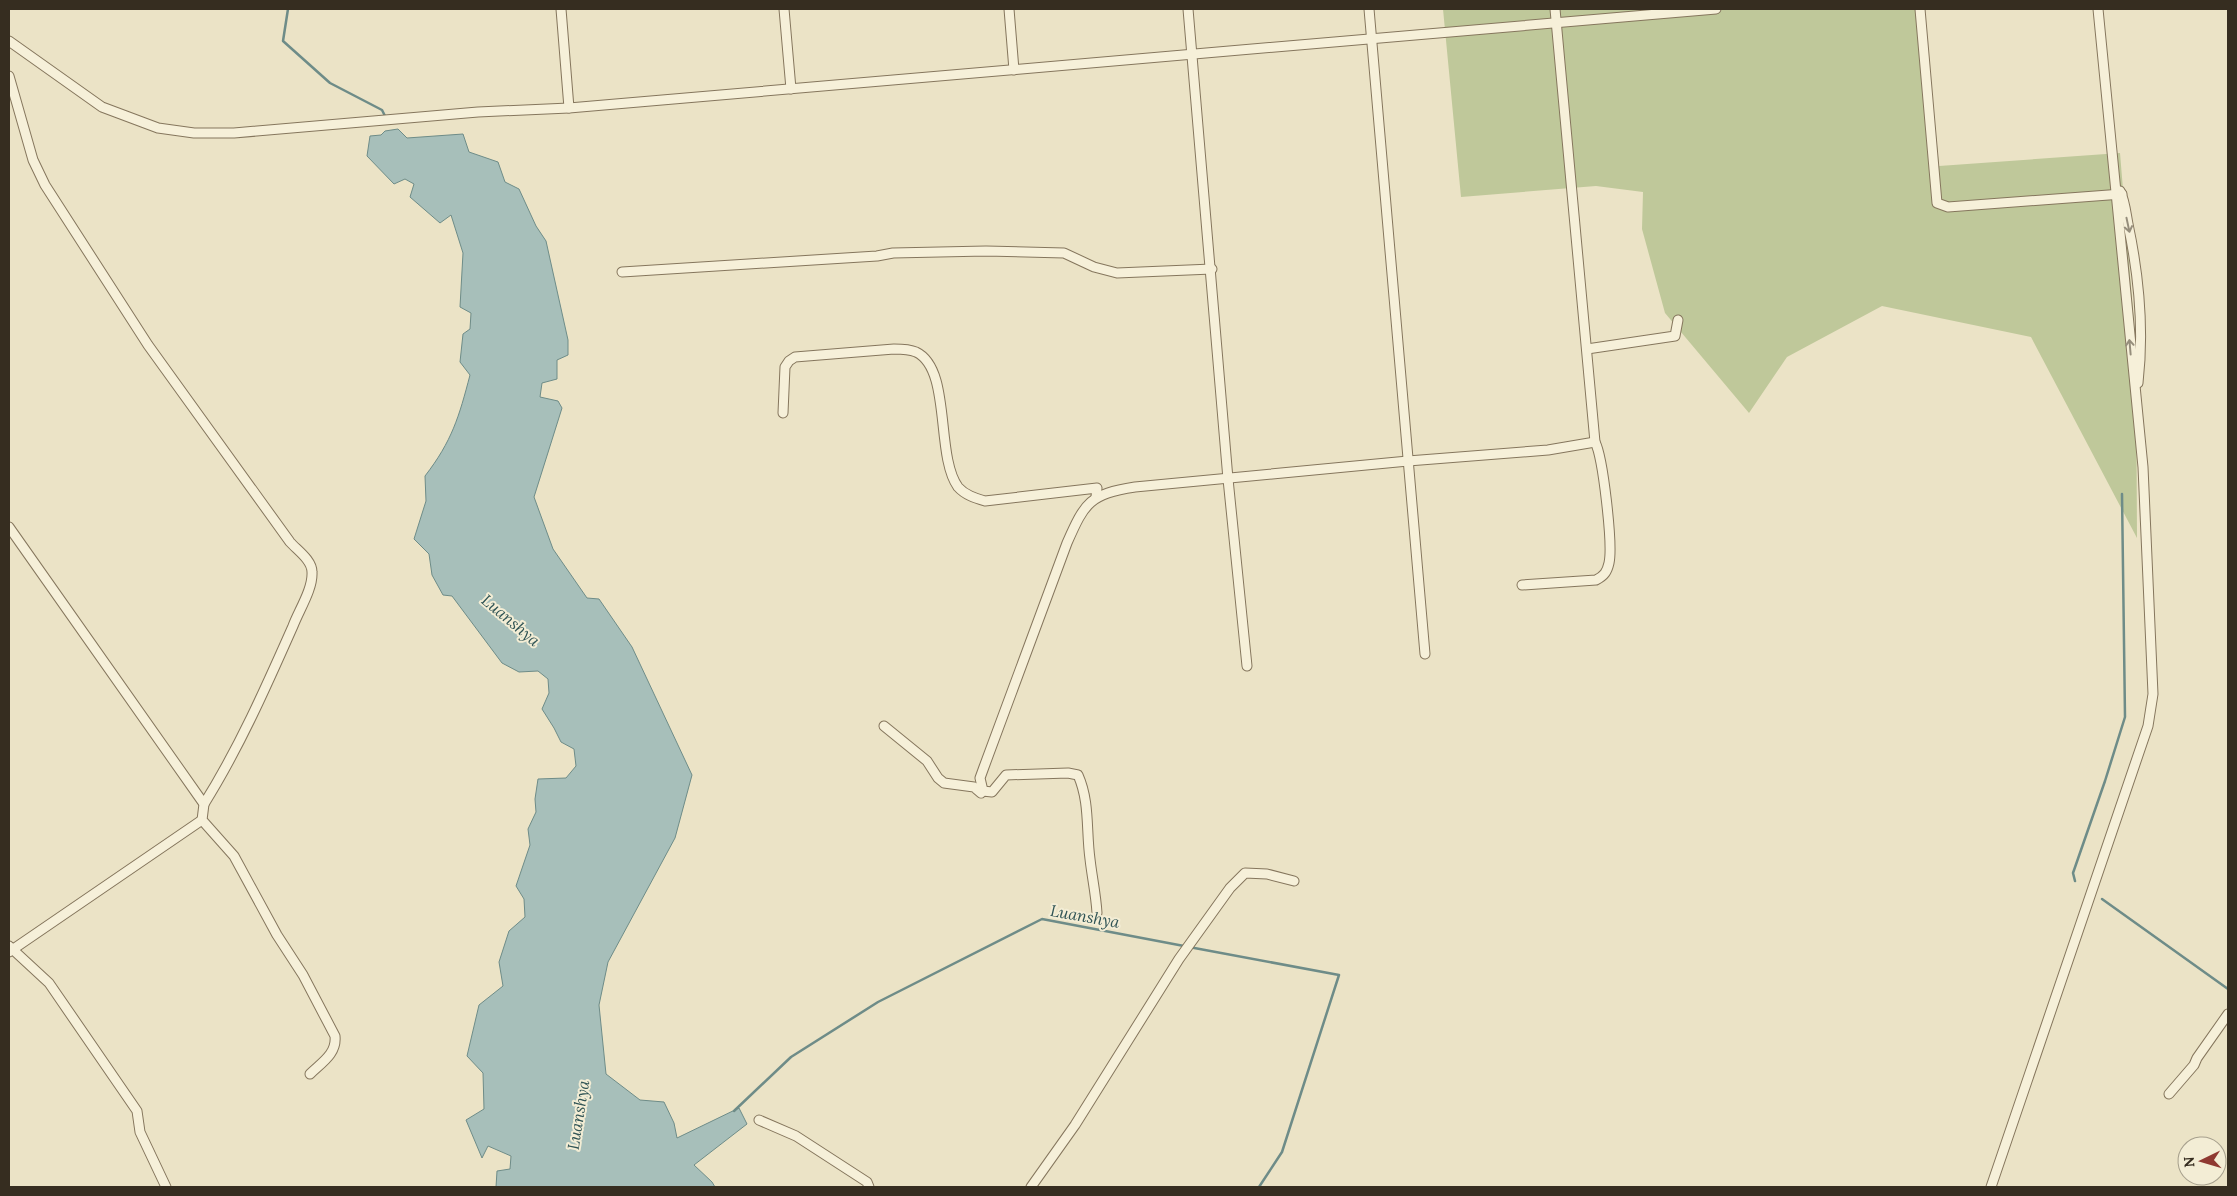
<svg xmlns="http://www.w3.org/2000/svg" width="2237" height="1196" font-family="Lora,serif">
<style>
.green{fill:#bfc89a}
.water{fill:#a7bfba;stroke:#6e8c88}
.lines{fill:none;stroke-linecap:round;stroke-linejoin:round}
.stream{stroke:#6e8c88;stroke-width:2.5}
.street-casing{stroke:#85765d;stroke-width:11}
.street{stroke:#f6f0d9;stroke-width:9}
.oneway{stroke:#968e7c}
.labels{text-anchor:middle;stroke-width:4;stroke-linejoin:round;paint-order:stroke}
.water-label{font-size:16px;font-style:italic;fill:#305455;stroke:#f3edd5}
</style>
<rect width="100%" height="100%" fill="#ebe3c6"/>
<!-- green -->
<polygon class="green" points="1443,9 1924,9 1939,166 2120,153 2136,348 2137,538 2031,337 1882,306 1787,357 1749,413 1665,313 1642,229 1643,192 1596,186 1461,197"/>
<!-- water -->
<path class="water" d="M 398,129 L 407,138 L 463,134 L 469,152 L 498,162 L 505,182 L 519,189 L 536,226 L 546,241 L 568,340 L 568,355 L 557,360 L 557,379 L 542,383 L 540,397 L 558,401 L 562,408 L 534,497 L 553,549 L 587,598 L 599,599 L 632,647 L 692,775 L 675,838 L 608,962 L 599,1005 L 606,1074 L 640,1100 L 664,1102 L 674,1123 L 677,1138 L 739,1108 L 747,1124 L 694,1165 L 712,1182 L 715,1187 L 496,1187 L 497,1171 L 510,1169 L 511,1156 L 488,1146 L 482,1158 L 466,1120 L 484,1109 L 483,1073 L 467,1056 L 479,1005 L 503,986 L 499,962 L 509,931 L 525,917 L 524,899 L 516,886 L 530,845 L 528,829 L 536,812 L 535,799 L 538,779 L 566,778 L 576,766 L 574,749 L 561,742 L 554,728 L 542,709 L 549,693 L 548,679 L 538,671 L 519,672 L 502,663 L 452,596 L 443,595 L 432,575 L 429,554 L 414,539 L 426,501 L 425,476 C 452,441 459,417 470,375 L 460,362 L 463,334 L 470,329 L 471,313 L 460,307 L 463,253 L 451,215 L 440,223 L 410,197 L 414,184 L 405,179 L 394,184 L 367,156 L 370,136 L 381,135 L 385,131 Z"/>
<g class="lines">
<!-- stream -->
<g class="stream">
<polyline points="288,9 283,41 330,83 382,110 386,118"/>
<polyline points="2075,881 2073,873 2105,781 2125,717 2122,494"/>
<polyline points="2102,899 2228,989"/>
<polyline points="1189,947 1339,975 1282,1152 1259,1187"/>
<polyline points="734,1111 791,1057 878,1002 1042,919 1184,946"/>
</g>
<!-- street casing -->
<g class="street-casing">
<g id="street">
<polyline points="561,9 569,108"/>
<polyline points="784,9 791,89"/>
<polyline points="1009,9 1014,70"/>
<polyline points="1188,9 1228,479 1247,666"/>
<polyline points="1369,9 1425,654"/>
<polyline points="1920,9 1937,203 1948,207 2122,194"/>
<polyline points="9,41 102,107 158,128 194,133 234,133 478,112 569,108 1716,9"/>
<path d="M 9,76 L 33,160 L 45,185 L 148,345 L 290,542 C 297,550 312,560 312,572 C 313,589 299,610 293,626 C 266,687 239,748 204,804"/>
<path d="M 2120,191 C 2125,201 2126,214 2128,224 C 2139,276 2144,331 2138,383"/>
<polyline points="622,272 877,256 893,253 986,251 1064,253 1094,267 1117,273 1212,269"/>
<polyline points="1587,349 1675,336 1678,320"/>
<path d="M 783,413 L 785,367 L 789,361 L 795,357 L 894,349 C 901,349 909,349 916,352 C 952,369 935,455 958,487 C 965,495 975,498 985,501 L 1097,488 L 1096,497"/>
<path d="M 9,527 L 204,804 L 202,820 L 234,856 L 277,935 L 303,975 L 335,1036 C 337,1054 321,1063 310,1074"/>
<path d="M 1522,585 L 1596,580 C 1604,576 1607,572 1609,563 C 1613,545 1603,457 1595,442"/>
<path d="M 884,726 L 927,761 L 938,778 L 944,783 L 974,787 L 981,793 L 983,791 L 992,792 L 1006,775 L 1068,773 L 1078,775 C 1090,802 1086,830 1090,859 C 1092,877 1096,895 1097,913"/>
<path d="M 983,791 L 980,778 L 984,767 L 1067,543 C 1085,502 1090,494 1135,487 L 1408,461 L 1548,450 L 1595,442 L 1555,9"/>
<polyline points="9,946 49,983 137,1111 140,1132 166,1187"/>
<polyline points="9,952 202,820"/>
<polyline points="2169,1094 2194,1065 2197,1058 2228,1014"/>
<polyline points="759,1120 796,1136 867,1182 869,1187"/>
<polyline points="1031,1187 1075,1125 1179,959 1230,888 1245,873 1267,874 1294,881"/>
<polyline points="1991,1187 2148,726 2153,694 2143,467 2098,9"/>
</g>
</g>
<!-- street -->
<use href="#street" class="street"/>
</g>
<!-- one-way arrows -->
<defs><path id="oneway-shaft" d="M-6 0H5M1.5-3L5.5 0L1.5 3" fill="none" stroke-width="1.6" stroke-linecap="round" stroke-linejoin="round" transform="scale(1.25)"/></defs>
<g class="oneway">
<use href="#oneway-shaft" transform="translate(2128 225) rotate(78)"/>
<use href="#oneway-shaft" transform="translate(2130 347) rotate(-95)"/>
</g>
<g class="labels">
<!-- water labels -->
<g class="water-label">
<text transform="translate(511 620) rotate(40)" y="6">Luanshya</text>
<text transform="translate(1085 916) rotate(10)" y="6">Luanshya</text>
<text transform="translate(578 1115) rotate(-81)" y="6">Luanshya</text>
</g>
</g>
<!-- border -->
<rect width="2237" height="1196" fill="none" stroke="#362d20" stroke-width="20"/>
<!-- north arrow -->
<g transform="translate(2202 1161) rotate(265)"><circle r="24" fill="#f3edd5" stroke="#a7a08d"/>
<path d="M0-4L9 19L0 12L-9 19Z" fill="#8f3931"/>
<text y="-8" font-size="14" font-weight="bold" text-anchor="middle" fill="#362d20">N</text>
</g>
</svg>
